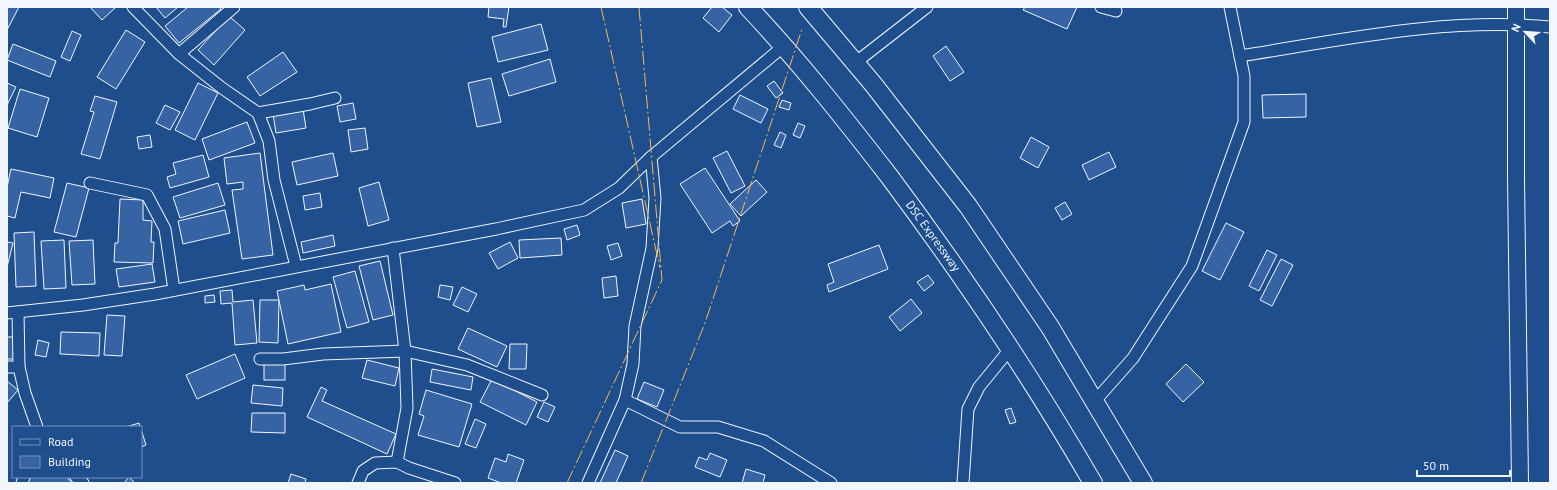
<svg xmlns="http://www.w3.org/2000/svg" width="1557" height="490" font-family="'PT Sans',sans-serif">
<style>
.building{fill:#3563a3;stroke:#f2f6ff}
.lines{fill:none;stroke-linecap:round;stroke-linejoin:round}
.street-casing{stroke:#f2f6ff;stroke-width:13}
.secondary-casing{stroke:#f2f6ff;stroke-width:18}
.primary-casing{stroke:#f2f6ff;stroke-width:20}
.street{stroke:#1f4e8c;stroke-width:11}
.secondary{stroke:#1f4e8c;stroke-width:16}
.primary{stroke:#1f4e8c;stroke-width:18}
.power{stroke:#ffb74d;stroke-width:1;stroke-dasharray:14 3 2 3;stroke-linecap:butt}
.labels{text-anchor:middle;stroke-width:3;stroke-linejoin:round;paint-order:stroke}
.street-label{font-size:12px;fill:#f2f6ff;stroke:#1f4e8c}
</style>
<rect width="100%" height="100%" fill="#1f4e8c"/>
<!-- building -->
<g class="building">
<polygon points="7,7 19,7 7,30"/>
<polygon points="90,7 116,7 102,20"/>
<polygon points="156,7 178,7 165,18"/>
<polygon points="188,7 219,7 221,9 179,43 165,26"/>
<polygon points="489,7 509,7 506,27 503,27 504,19 488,17"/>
<polygon points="712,7 722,7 732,15 719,32 703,18"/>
<polygon points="1025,7 1077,7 1067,29 1023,10"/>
<polygon points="229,16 245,30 214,65 198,50"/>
<polygon points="541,24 548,50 498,62 492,37"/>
<polygon points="126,30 145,42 116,89 97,77"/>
<polygon points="72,31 81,35 70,61 61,57"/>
<polygon points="13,44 56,61 50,77 7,60"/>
<polygon points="946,46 964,72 950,81 933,56"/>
<polygon points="283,52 297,72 260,96 247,77"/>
<polygon points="550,59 556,82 509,96 502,74"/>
<polygon points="491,78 501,122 477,127 468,83"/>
<polygon points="774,81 783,93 776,98 767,86"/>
<polygon points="7,83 16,87 7,105"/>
<polygon points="198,83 218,93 195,140 175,130"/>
<polygon points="20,89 49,98 37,137 8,128"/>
<polygon points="1306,94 1306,117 1263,118 1262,95"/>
<polygon points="740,95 768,109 761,123 733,109"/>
<polygon points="95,96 117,102 100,159 81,154 94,112 90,111"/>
<polygon points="782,100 791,103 789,110 779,107"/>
<polygon points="353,103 356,119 340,122 337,106"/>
<polygon points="165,105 180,112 170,130 156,123"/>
<polygon points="303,109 306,128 276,133 273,114"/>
<polygon points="247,122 255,143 209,160 202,139"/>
<polygon points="798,123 805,126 800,138 793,135"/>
<polygon points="365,128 368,149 351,152 348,130"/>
<polygon points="780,132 786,135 781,148 774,145"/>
<polygon points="150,135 152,147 139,149 137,137"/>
<polygon points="1031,137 1049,147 1038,168 1020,158"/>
<polygon points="727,151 745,186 731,193 713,158"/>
<polygon points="1109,152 1116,167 1089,180 1082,165"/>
<polygon points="260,153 273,255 242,259 232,190 243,189 243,182 227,184 224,158"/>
<polygon points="333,153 338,176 297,185 292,162"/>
<polygon points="203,155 209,177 170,188 167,177 176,174 173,163"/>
<polygon points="705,168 740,221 733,226 730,221 712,233 680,184"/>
<polygon points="11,169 54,178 50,198 21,192 15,218 7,216 7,187"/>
<polygon points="756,180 767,192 741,216 730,204"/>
<polygon points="379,182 389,220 368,226 359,188"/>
<polygon points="67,183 89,188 76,237 54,232"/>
<polygon points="218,183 225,205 180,218 173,197"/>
<polygon points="320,193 322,207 305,210 303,196"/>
<polygon points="120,199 143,200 143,220 152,221 151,242 154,242 153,263 114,262 115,243 118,243"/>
<polygon points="642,199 646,224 626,228 622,203"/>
<polygon points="1065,202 1072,214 1062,220 1055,208"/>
<polygon points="225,210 230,233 183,244 178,221"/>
<polygon points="1226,223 1244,232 1220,280 1202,271"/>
<polygon points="577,225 580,235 567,240 564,229"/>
<polygon points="34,232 36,286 16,287 14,233"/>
<polygon points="333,235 335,246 303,253 301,242"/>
<polygon points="561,238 562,255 520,258 519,240"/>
<polygon points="64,240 66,288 44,289 41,241"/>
<polygon points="93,240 95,284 72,285 69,241"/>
<polygon points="7,242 13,243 7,267"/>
<polygon points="510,242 518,258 498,269 489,253"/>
<polygon points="618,243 622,256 611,260 607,246"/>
<polygon points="879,245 888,269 829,292 827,285 834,282 828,264"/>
<polygon points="1267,250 1277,255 1259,291 1249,286"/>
<polygon points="1281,259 1293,265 1272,306 1260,300"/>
<polygon points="380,261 393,315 373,320 359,266"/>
<polygon points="152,264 155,282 119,287 116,269"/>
<polygon points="355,271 369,322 347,328 333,277"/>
<polygon points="928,275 934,283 924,291 917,282"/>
<polygon points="616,276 618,296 604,298 602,278"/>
<polygon points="331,284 341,332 288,344 277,291 304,285 305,290"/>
<polygon points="440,285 453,287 450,300 438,297"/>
<polygon points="462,287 477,294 468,312 453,305"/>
<polygon points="232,290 233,302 253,300 257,343 235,345 232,303 221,304 220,291"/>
<polygon points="214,295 215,302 205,303 205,296"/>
<polygon points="911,299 922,313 900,331 889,317"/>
<polygon points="260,300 279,300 278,343 259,342"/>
<polygon points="107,315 125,316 122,356 104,355"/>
<polygon points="468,328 507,346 497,367 458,349"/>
<polygon points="61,332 100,333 99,356 60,354"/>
<polygon points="7,337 16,337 15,359 7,359"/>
<polygon points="38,340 49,343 46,357 35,355"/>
<polygon points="510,344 527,344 526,369 509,369"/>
<polygon points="235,354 245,378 197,399 186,375"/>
<polygon points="367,360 399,368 395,386 362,378"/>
<rect x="264" y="363" width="21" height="17"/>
<polygon points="1186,364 1204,382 1183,402 1166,384"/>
<polygon points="432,369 473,377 471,390 430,382"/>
<polygon points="492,379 537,402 526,425 480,402"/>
<polygon points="7,381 18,390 7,403"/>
<polygon points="644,382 664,390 657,407 637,399"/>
<polygon points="253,385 283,388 282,406 251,403"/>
<polygon points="321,387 327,390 322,401 396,434 387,454 307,417"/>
<polygon points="426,390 472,404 459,447 418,435 424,416 419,414"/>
<polygon points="544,402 555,407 548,422 537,417"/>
<polygon points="1011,408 1016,422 1010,424 1005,410"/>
<polygon points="252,413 285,413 285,433 251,432"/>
<polygon points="475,419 486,424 476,448 465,444"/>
<polygon points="139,423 140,427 126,427"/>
<polygon points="141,429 146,445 141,447"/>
<polygon points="615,450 628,456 616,483 600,483"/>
<polygon points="710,453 727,460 720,477 695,467 699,457 707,460"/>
<polygon points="508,454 524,460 516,483 501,483 488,478 495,458 506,462"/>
<polygon points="746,469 765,475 763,483 742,483"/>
<polygon points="291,474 306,479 305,483 288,483"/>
<polygon points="31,477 66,477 73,483 27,483"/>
<polygon points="129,477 135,483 124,483"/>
</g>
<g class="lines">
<!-- street casing -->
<g class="street-casing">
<g id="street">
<polyline points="133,7 179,54 222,88 258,113 269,141 274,180 296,266"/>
<polyline points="1101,7 1116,11"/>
<polyline points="179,54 234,7"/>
<path d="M 1240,56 C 1342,40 1446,17 1550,27"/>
<polyline points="855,63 927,7"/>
<polyline points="258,113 310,104 335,98"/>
<polyline points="90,183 147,195 165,229 174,290"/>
<polyline points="393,248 405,351 407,408 397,462"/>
<polyline points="18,312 19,367 25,393 37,427"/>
<polyline points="7,313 83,305 155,294 496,229 584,210 619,188 651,157 785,45"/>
<polyline points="260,359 283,359 323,354 405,351 467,365 542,395"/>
<polyline points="7,367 19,367"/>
<polyline points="625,400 680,427 718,427 764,441 831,483"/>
<polyline points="1095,401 1133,358 1192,266 1244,122 1244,76 1230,7"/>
<polyline points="76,477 83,483"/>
<polyline points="22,483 24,477"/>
<polyline points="358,483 363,471 375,463 397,462 409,468 455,483"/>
<polyline points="588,483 625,400 633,364 635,326 652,248 655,198 651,157"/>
<polyline points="963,483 968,409 979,387 1011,348"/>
</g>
</g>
<!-- secondary casing -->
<g class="secondary-casing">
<polyline id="secondary" points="1516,7 1516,178 1520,483"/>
</g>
<!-- primary casing -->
<g class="primary-casing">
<g id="primary">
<path d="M 748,7 C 799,61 844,118 889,176 C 963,275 1031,376 1093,483"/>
<polyline points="808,7 873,84 968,206 1050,327 1143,483"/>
</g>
</g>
<!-- street -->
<use href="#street" class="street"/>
<!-- secondary -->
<use href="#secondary" class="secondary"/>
<!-- primary -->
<use href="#primary" class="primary"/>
<!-- power -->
<g class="power">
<polyline points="601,7 660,268"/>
<polyline points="567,483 662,280 639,7"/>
<polyline points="641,483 705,323 802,29"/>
</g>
</g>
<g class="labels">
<!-- street labels -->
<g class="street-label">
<text transform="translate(933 236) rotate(54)" y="4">DSC Expressway</text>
</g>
</g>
<!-- border -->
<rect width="1557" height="490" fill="none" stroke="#f2f6ff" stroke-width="16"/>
<!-- legend -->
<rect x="12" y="426" width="130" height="52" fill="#1f4e8c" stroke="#7391ba"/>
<rect x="20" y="439" width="20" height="6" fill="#1f4e8c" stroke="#7391ba"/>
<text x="48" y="446" font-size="12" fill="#f2f6ff">Road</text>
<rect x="20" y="456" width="20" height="12" fill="#3563a3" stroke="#7391ba"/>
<text x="48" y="466" font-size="12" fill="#f2f6ff">Building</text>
<!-- north arrow -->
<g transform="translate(1525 32) rotate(295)" stroke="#1f4e8c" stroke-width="3" paint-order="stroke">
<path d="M0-3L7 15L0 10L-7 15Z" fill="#f2f6ff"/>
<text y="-6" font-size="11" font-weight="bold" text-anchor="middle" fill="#f2f6ff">N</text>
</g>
<!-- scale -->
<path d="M1417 470v6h93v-6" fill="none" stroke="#f2f6ff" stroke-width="2"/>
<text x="1423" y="470" font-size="12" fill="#f2f6ff" stroke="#1f4e8c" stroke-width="3" paint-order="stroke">50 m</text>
</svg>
